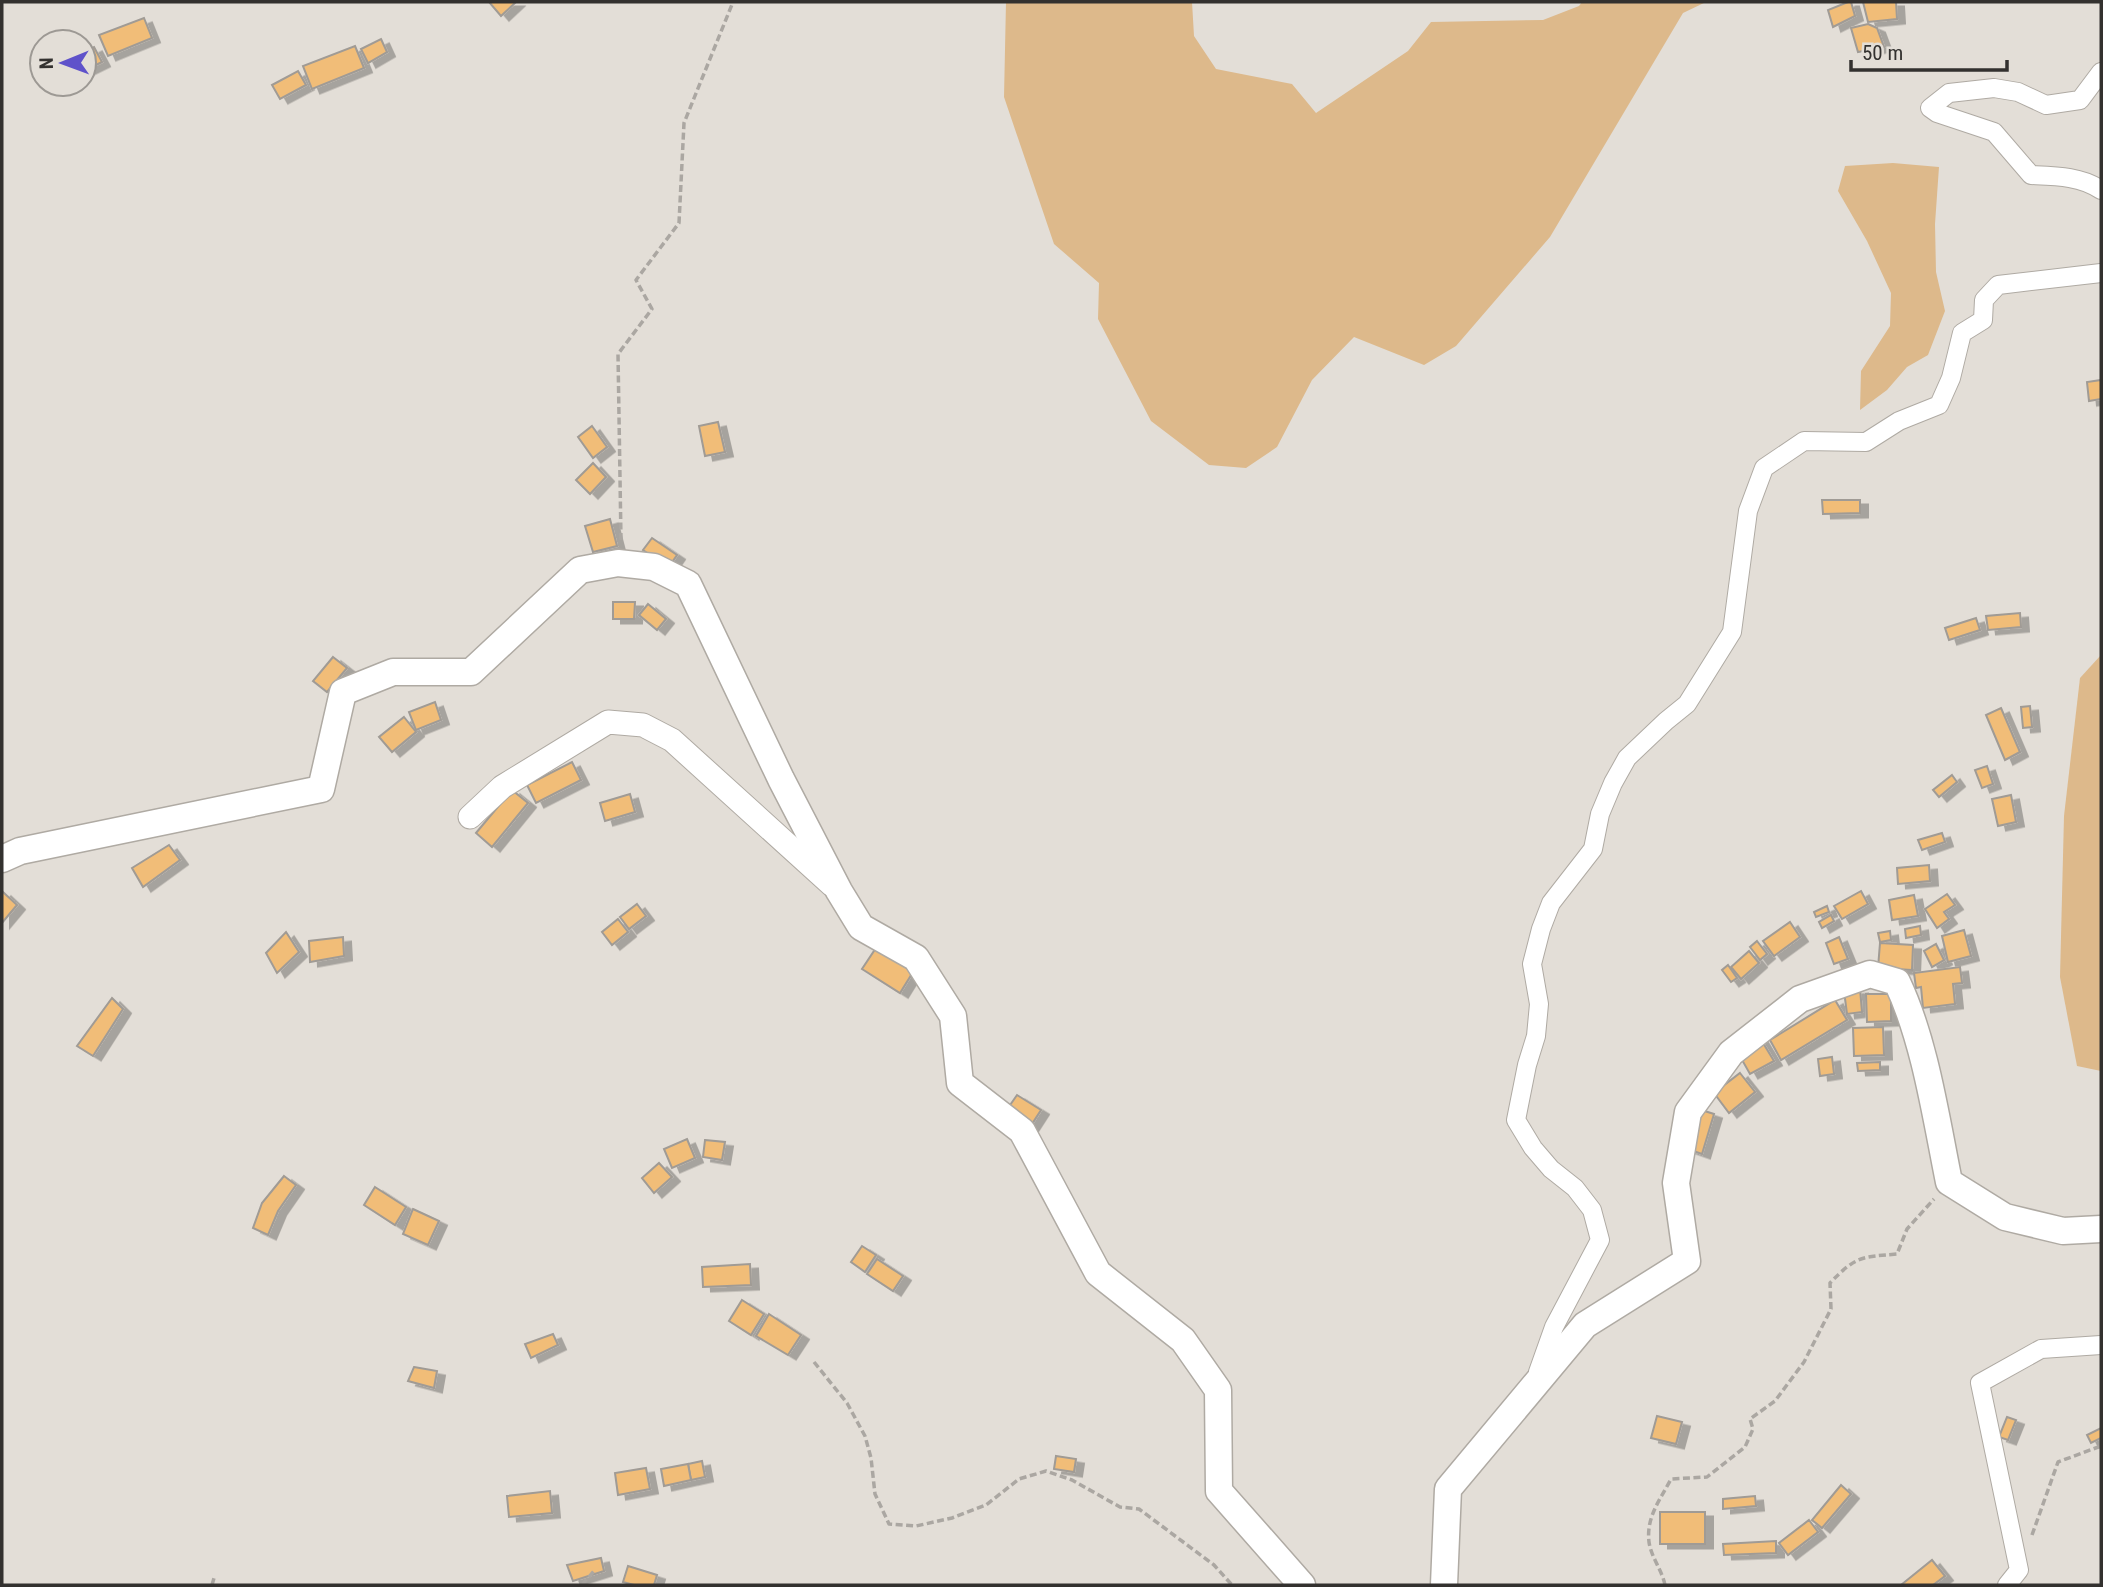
<svg xmlns="http://www.w3.org/2000/svg" width="2103" height="1587" font-family="'Roboto Condensed',sans-serif">
<style>
.green{fill:#ddb98b}
.building{fill:#f1bd78;stroke:#a09b95;stroke-width:2;filter:url(#shadow)}
.lines{fill:none;stroke-linecap:round;stroke-linejoin:round}
.minor-casing{stroke:#afaaa3;stroke-width:20}
.tertiary-casing{stroke:#afaaa3;stroke-width:25}
.secondary-casing{stroke:#afaaa3;stroke-width:29}
.path{stroke:#aba7a2;stroke-width:3.5;stroke-dasharray:7 3.5;stroke-linecap:butt}
.minor{stroke:#fff;stroke-width:18}
.tertiary{stroke:#fff;stroke-width:23}
.secondary{stroke:#fff;stroke-width:26}
</style>
<defs>
<filter id="shadow"><feDropShadow dx="8" dy="4.5" stdDeviation="0" flood-color="#0004"/></filter>
</defs>
<rect width="100%" height="100%" fill="#e3ded7"/>
<!-- green -->
<g class="green">
<polygon points="1006,2 1192,2 1194,36 1216,69 1292,84 1316,113 1408,51 1431,22 1543,20 1579,6 1582,2 1706,2 1683,13 1550,237 1456,346 1424,365 1354,337 1312,380 1277,447 1246,468 1209,465 1151,421 1098,319 1099,283 1054,244 1004,97"/>
<polygon points="1893,163 1939,167 1935,224 1936,272 1945,311 1928,355 1907,367 1887,390 1860,410 1861,371 1890,326 1891,293 1867,241 1838,191 1845,166"/>
<polygon points="2101,655 2101,1071 2077,1066 2060,977 2064,816 2080,678"/>
</g>
<!-- building -->
<g class="building">
<polygon points="489,2 516,2 501,16"/>
<polygon points="1848,2 1851,2 1855,16 1833,27 1828,10"/>
<polygon points="1863,2 1896,2 1897,19 1868,22"/>
<polygon points="144,18 152,38 108,56 99,35"/>
<polygon points="1868,24 1877,28 1884,47 1858,52 1851,28"/>
<polygon points="381,39 387,52 368,63 361,49"/>
<polygon points="355,46 364,68 312,89 303,66"/>
<polygon points="94,47 102,62 84,71 84,52"/>
<polygon points="298,71 306,85 280,99 272,85"/>
<polygon points="2101,380 2101,399 2089,401 2087,382"/>
<polygon points="718,422 725,452 705,456 699,426"/>
<polygon points="592,426 607,447 593,458 578,437"/>
<polygon points="593,463 606,477 590,494 576,480"/>
<polygon points="1822,500 1860,500 1860,513 1823,514"/>
<polygon points="610,519 617,546 593,552 585,526"/>
<polygon points="652,538 677,555 668,568 643,550"/>
<polygon points="613,602 635,602 634,619 613,619"/>
<polygon points="648,604 666,619 657,630 639,615"/>
<polygon points="2020,613 2021,627 1988,630 1986,616"/>
<polygon points="1976,618 1980,630 1949,640 1945,628"/>
<polygon points="333,657 347,668 327,692 313,681"/>
<polygon points="435,702 441,720 416,730 409,712"/>
<polygon points="2030,706 2032,727 2023,728 2021,707"/>
<polygon points="2001,708 2020,752 2005,760 1986,715"/>
<polygon points="404,717 416,732 392,752 379,737"/>
<polygon points="572,762 581,780 536,803 527,785"/>
<polygon points="1987,766 1993,784 1982,788 1975,770"/>
<polygon points="1952,775 1957,782 1939,797 1933,790"/>
<polygon points="512,790 528,803 492,847 476,833"/>
<polygon points="630,794 635,812 605,821 600,803"/>
<polygon points="2011,795 2016,822 1998,826 1992,799"/>
<polygon points="1942,833 1945,842 1922,850 1918,840"/>
<polygon points="169,845 180,860 143,887 132,868"/>
<polygon points="1929,865 1930,881 1898,884 1897,868"/>
<polygon points="1861,891 1868,904 1842,919 1834,906"/>
<polygon points="3,892 17,905 2,923 2,893"/>
<polygon points="1947,894 1955,905 1944,912 1949,919 1937,928 1925,909"/>
<polygon points="1914,895 1918,916 1892,920 1889,900"/>
<polygon points="637,904 646,916 629,929 620,917"/>
<polygon points="1827,906 1829,912 1816,917 1814,912"/>
<polygon points="1831,915 1834,921 1822,928 1819,922"/>
<polygon points="618,919 628,932 612,945 602,932"/>
<polygon points="1790,922 1800,937 1774,956 1763,941"/>
<polygon points="1920,926 1921,935 1906,938 1905,929"/>
<polygon points="1964,930 1971,956 1948,962 1942,936"/>
<polygon points="1890,931 1891,940 1880,942 1878,933"/>
<polygon points="286,932 299,952 277,973 266,953"/>
<polygon points="343,937 344,956 310,962 309,941"/>
<polygon points="1839,937 1848,959 1834,964 1826,943"/>
<polygon points="1757,941 1767,954 1760,960 1750,947"/>
<polygon points="1880,943 1913,945 1912,970 1878,968"/>
<polygon points="1936,944 1944,960 1932,967 1924,951"/>
<polygon points="876,948 913,972 900,993 862,969"/>
<polygon points="1749,951 1759,963 1741,979 1731,967"/>
<polygon points="1728,965 1737,978 1731,982 1722,970"/>
<polygon points="1960,967 1962,983 1953,984 1955,1004 1923,1008 1921,987 1916,988 1914,973"/>
<polygon points="1860,989 1862,1012 1847,1014 1844,991"/>
<polygon points="1866,994 1891,994 1891,1021 1867,1022"/>
<polygon points="112,998 123,1009 93,1056 77,1046"/>
<polygon points="1835,1000 1847,1020 1781,1060 1770,1040"/>
<polygon points="1883,1027 1884,1055 1854,1056 1853,1028"/>
<polygon points="1760,1038 1774,1061 1750,1074 1737,1051"/>
<polygon points="1832,1057 1834,1074 1820,1076 1818,1059"/>
<polygon points="1880,1062 1880,1070 1858,1071 1857,1063"/>
<polygon points="1740,1073 1755,1092 1729,1113 1714,1093"/>
<polygon points="1017,1095 1041,1110 1030,1127 1006,1111"/>
<polygon points="1695,1108 1714,1114 1702,1154 1682,1147"/>
<polygon points="687,1139 695,1158 672,1168 664,1149"/>
<polygon points="705,1140 725,1142 722,1160 703,1157"/>
<polygon points="659,1163 672,1177 654,1193 642,1178"/>
<polygon points="284,1176 296,1185 278,1211 268,1235 253,1228 262,1203"/>
<polygon points="375,1187 406,1207 395,1225 364,1205"/>
<polygon points="413,1209 439,1221 428,1245 403,1234"/>
<polygon points="862,1246 876,1255 865,1272 851,1262"/>
<polygon points="877,1259 903,1276 893,1291 867,1274"/>
<polygon points="750,1264 751,1285 703,1287 702,1267"/>
<polygon points="742,1300 764,1314 751,1335 729,1321"/>
<polygon points="769,1314 801,1335 788,1355 756,1336"/>
<polygon points="553,1334 558,1345 531,1358 525,1344"/>
<polygon points="414,1367 437,1371 434,1388 408,1381"/>
<polygon points="1657,1416 1682,1422 1676,1444 1651,1438"/>
<polygon points="2007,1417 2016,1420 2008,1440 1999,1437"/>
<polygon points="2101,1428 2101,1438 2091,1443 2087,1435"/>
<polygon points="1056,1456 1076,1459 1074,1472 1054,1469"/>
<polygon points="702,1461 705,1477 691,1480 688,1464"/>
<polygon points="688,1464 691,1480 664,1486 661,1469"/>
<polygon points="646,1468 650,1489 618,1495 615,1473"/>
<polygon points="1841,1485 1851,1494 1822,1528 1812,1520"/>
<polygon points="550,1491 552,1513 509,1517 507,1496"/>
<polygon points="1755,1496 1756,1506 1723,1509 1723,1499"/>
<rect x="1660" y="1512" width="45" height="32"/>
<polygon points="1809,1520 1818,1532 1788,1555 1779,1543"/>
<polygon points="1776,1541 1776,1553 1724,1555 1723,1544"/>
<polygon points="601,1558 604,1571 573,1581 567,1565"/>
<polygon points="1932,1560 1945,1576 1933,1585 1901,1585"/>
<polygon points="628,1566 657,1575 654,1585 634,1585 623,1582"/>
</g>
<g class="lines">
<!-- minor casing -->
<g class="minor-casing">
<g id="minor">
<path d="M 2101,72 L 2080,100 L 2046,105 L 2018,92 L 1994,88 L 1949,93 L 1930,108 L 1937,113 L 1994,132 L 2031,175 C 2055,176 2081,176 2101,190"/>
<polyline points="1538,1372 1554,1327 1600,1240 1592,1210 1575,1188 1551,1169 1533,1148 1516,1120 1527,1065 1536,1036 1539,1004 1532,964 1541,929 1551,903 1593,849 1600,814 1613,783 1627,758 1666,721 1687,704 1732,632 1748,511 1764,468 1804,441 1866,442 1899,421 1939,405 1951,378 1962,333 1983,320 1984,300 1998,285 2101,273"/>
<polyline points="2007,1585 2019,1570 1980,1383 2041,1349 2101,1345"/>
</g>
</g>
<!-- tertiary casing -->
<g class="tertiary-casing">
<polyline id="tertiary" points="470,817 502,787 608,722 643,725 672,740 832,885"/>
</g>
<!-- secondary casing -->
<g class="secondary-casing">
<g id="secondary">
<polyline points="2,859 20,851 321,789 343,692 393,672 471,672 580,570 618,563 654,567 688,584 781,779 839,891 861,927 916,958 953,1016 960,1083 1022,1131 1098,1273 1183,1340 1218,1390 1219,1491 1302,1585"/>
<path d="M 1444,1585 L 1448,1489 L 1585,1325 L 1687,1261 L 1676,1183 L 1688,1112 L 1731,1053 L 1800,999 L 1870,974 L 1897,982 C 1925,1041 1936,1118 1949,1182 L 2005,1217 L 2063,1231 L 2101,1229"/>
</g>
</g>
<!-- path -->
<g class="path">
<polyline points="621,540 618,354 652,309 636,280 679,223 684,123 733,2"/>
<polyline points="814,1362 847,1403 865,1436 871,1458 875,1494 889,1524 916,1526 952,1518 986,1505 1019,1479 1046,1471 1072,1480 1120,1507 1139,1509 1214,1565 1232,1585"/>
<polyline points="2032,1535 2058,1462 2101,1446"/>
<polyline points="212,1585 214,1578"/>
<polyline points="582,1585 594,1571"/>
<path d="M 1665,1585 C 1662,1570 1651,1557 1649,1542 C 1646,1517 1660,1500 1671,1479 L 1707,1477 L 1745,1447 L 1753,1429 L 1750,1419 L 1775,1401 L 1804,1362 L 1831,1309 L 1830,1283 C 1856,1256 1861,1257 1897,1254 L 1907,1229 L 1934,1199"/>
</g>
<!-- minor -->
<use href="#minor" class="minor"/>
<!-- tertiary -->
<use href="#tertiary" class="tertiary"/>
<!-- secondary -->
<use href="#secondary" class="secondary"/>
</g>
<!-- border -->
<rect width="2103" height="1587" fill="none" stroke="#33312f" stroke-width="7"/>
<!-- north arrow -->
<g transform="translate(63 63) rotate(269)"><circle r="33" fill="#e3ded7" stroke="#9d9994" stroke-width="2"/>
<path d="M0-5L12 26L0 18L-12 26Z" fill="#5f52ca"/>
<text y="-10" font-size="19" font-weight="bold" text-anchor="middle" fill="#33312f">N</text>
</g>
<!-- scale -->
<path d="M1851 60v10h156v-10" fill="none" stroke="#33312f" stroke-width="3.5"/>
<text x="1862" y="60" font-size="21" fill="#33312f" stroke="#e3ded7" stroke-width="5" paint-order="stroke">50 m</text>
</svg>
